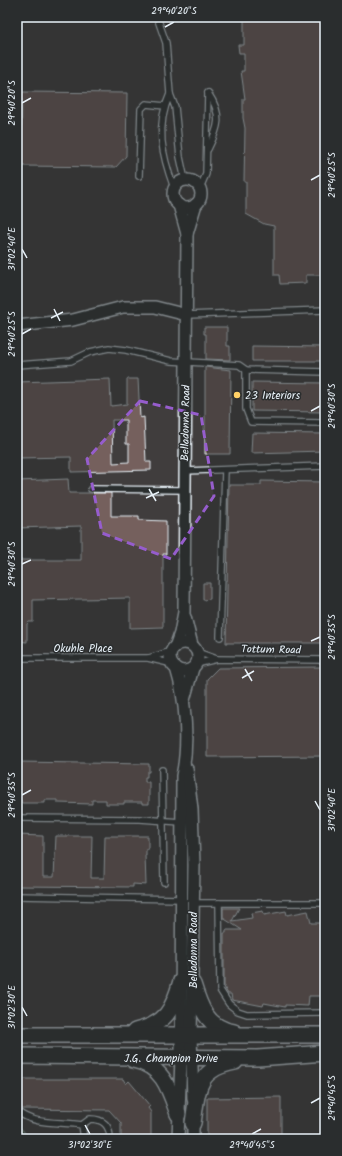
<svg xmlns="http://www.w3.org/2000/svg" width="342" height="1156" font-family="Kalam,sans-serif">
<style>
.built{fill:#403d3c}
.green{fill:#576e5b;stroke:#a0b0aa}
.building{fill:#74615d;stroke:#e8f1f8;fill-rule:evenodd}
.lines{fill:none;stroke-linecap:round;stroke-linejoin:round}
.lane-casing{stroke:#e8f1f8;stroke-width:8}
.street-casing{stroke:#e8f1f8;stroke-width:14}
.secondary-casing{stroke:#e8f1f8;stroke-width:18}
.lane{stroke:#2a2d2e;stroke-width:5.5}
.street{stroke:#2a2d2e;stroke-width:11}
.secondary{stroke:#2a2d2e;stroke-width:15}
.marked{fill:none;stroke:#965dcd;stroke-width:3;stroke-dasharray:8 5;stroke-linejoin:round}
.ticks{fill:none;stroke:#e8f1f8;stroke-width:1.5}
.poi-dot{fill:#ffd166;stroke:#2a2d2e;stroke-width:1.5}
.labels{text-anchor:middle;stroke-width:3;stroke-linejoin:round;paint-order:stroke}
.poi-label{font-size:11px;fill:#e8f1f8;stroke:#2a2d2e;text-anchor:start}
.street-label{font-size:11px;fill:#e8f1f8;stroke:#2a2d2e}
.neatline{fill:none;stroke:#e8f1f8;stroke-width:1.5}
.ticks-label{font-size:10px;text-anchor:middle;fill:#e8f1f8}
</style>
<rect width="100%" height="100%" fill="#2a2d2e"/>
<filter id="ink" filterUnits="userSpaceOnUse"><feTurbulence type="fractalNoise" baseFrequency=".025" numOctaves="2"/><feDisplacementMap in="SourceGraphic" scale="8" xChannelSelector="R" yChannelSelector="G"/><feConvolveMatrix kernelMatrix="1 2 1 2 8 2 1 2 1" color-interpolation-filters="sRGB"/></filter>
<g filter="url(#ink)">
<!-- built -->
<polygon class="built" points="17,17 325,17 325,1139 31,1139 17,1124"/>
<!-- green -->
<polygon class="green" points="17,1124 31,1139 17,1139"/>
<!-- building -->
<g class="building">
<polygon points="244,17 325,17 325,275 306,275 306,283 280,284 279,275 274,275 274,226 264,224 246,214 246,182 244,182 245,128 243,118 243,99 245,99 241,71 244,71 244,53 239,53 238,45 244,45"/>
<polygon points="22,92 127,93 126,156 116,167 21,166"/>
<polygon points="204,327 227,327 227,346 230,346 230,360 206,359 206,334 204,334"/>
<polygon points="252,346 325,347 325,361 252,361"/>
<polygon points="205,367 231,370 230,454 205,454"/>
<path d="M 110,379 L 111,406 L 127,404 L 127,379 L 138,379 L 140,418 L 144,417 L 146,462 L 151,462 L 151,470 L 71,472 L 71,457 L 17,458 L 17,382 ZM 112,420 L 126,420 L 126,444 L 129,444 L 129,462 L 113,463 Z"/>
<polygon points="252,382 325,383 325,412 252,411"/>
<polygon points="252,433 325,434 325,451 251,453"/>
<polygon points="68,479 69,493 111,493 111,516 139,516 139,520 166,521 166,554 163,554 163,627 130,628 130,598 33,600 33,622 29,622 27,624 27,642 17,641 17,560 81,560 81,526 17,528 17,481"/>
<polygon points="261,481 325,482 325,643 226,643 229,485 261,485"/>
<polygon points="203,583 210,583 210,599 203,600"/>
<polygon points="325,667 325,756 207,757 207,679 218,668"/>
<polygon points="17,762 149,764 149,772 147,772 147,777 145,777 145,782 149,782 149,804 142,804 142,802 124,802 124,804 106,804 106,800 92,800 92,804 58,803 58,800 45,800 45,803 21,803 21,800 17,799"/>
<polygon points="17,835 43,836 43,877 54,877 56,836 92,836 91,878 104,878 105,836 148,836 148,849 146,849 146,855 145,855 146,885 133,884 133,887 17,886"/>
<polygon points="223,908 239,908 232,921 252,918 251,913 263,911 264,915 286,911 287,915 308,911 311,923 325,923 325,996 309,996 308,1006 285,1005 285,1007 264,1003 263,1006 232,1000 231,994 228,994 224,987 224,933 226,933 226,930 242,930 223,918"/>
<polygon points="20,1079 123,1079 126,1084 129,1081 150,1106 148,1108 151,1112 151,1139 121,1139 121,1123 109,1110 22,1109 20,1108"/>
<polygon points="281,1097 281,1139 207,1139 207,1098"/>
</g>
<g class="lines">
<!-- lane casing -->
<g class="lane-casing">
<g id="lane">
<polyline points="157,17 166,43 170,94 175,107 180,157 185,180"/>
<path d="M 170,94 C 155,127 162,155 174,188"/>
<path d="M 208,149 C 219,127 223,115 208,93"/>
<polyline points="139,176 141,109 146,104 165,106"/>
<polyline points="200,188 206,174 208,93"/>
<polyline points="187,315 325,310"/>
<polyline points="17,365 71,361 90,352 109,348 126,350 171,361 239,365 246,370 325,372"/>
<polyline points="246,370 246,409 251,422 325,423"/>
<polyline points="185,471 325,466"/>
<polyline points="91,489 185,490"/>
<polyline points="220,637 225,470"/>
<polyline points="197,652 217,659"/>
<polyline points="17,658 148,658 173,664"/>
<polyline points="149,658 172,651"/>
<polyline points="196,664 217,659 325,660"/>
<polyline points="162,770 164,882"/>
<polyline points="17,818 140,819 181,822"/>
<polyline points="17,896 181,899"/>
<polyline points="193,903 325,903"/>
<polyline points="219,903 220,990 229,1004 238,1011 247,1014 325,1013"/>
<path d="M 17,1111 C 34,1126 61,1121 82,1125"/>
<path d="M 84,1139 L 82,1125 L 90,1119 C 103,1119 110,1125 110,1139"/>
</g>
</g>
<!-- street casing -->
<g class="street-casing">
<g id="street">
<circle cx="187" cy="194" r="14"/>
<polyline points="187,234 196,204"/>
<polyline points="17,326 73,320 123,307 155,307 187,315"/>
<polyline points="185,617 192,645"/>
<circle cx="184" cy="657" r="14"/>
<polyline points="175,647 180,633 184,612 187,234 179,205"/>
<path d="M 176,668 C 186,700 189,744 182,776 L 181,1058 L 178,1139"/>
<polyline points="184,700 193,668"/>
<polyline points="187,769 192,809 194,865 191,1036 193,1099"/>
<polyline points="193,1116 193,1139"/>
</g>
</g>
<!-- secondary casing -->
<g class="secondary-casing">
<g id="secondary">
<path d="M 193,984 C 200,1007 207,1028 234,1032"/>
<path d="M 135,1031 C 166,1024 173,1010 181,981"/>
<polyline points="17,1035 325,1035"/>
<polyline points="17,1056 258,1058 325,1053"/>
<path d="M 133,1060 C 163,1066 169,1088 178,1114"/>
<path d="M 193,1123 C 198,1090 196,1069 235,1062"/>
</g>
</g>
<!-- lane -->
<use href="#lane" class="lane"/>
<!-- street -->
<use href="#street" class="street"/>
<!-- secondary -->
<use href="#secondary" class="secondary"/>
</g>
</g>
<!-- marked area -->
<path d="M0 0H342V1156H0ZM 140,401 L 201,415 L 214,496 L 171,559 L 102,533 L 87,459 Z" fill="#2a2d2e" fill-opacity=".55" fill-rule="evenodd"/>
<path class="marked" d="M 140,401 L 201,415 L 214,496 L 171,559 L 102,533 L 87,459 Z"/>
<!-- ticks -->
<path class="ticks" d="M 165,27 L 174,22M 22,103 L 31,98M 311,180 L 320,175M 22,249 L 27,258M 54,309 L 60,321M 51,318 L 63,312M 22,334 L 31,329M 311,411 L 320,406M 149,489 L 156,501M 146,498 L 159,492M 22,564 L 31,560M 311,641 L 320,637M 245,669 L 252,681M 242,678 L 254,671M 22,795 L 31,790M 315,801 L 320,810M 22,1007 L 27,1016M 311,1103 L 320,1098M 85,1125 L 90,1134M 252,1134 L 261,1129"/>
<!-- markers -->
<circle class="poi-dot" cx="237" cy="395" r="4"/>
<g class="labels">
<!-- poi labels -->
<g class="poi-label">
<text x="245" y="399">23 Interiors</text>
</g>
<!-- street labels -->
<g class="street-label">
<text transform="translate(185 423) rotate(-89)" y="4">Belladonna Road</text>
<text x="83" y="652">Okuhle Place</text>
<text transform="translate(271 649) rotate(1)" y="4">Tottum Road</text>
<text transform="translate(193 950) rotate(-90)" y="4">Belladonna Road</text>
<text x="171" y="1062">J.G. Champion Drive</text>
</g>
</g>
<!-- margin -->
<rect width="342" height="1156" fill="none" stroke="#2a2d2e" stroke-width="44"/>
<rect x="22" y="22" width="298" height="1112" class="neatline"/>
<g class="ticks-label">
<text x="174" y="14">29°40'20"S</text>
<text transform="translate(11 103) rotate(-90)" y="4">29°40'20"S</text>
<text transform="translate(331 175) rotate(-90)" y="4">29°40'25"S</text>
<text transform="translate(11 249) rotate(-90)" y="4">31°02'40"E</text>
<text transform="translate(11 334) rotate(-90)" y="4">29°40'25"S</text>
<text transform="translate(331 406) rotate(-90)" y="4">29°40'30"S</text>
<text transform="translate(11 564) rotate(-90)" y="4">29°40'30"S</text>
<text transform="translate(331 637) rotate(-90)" y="4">29°40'35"S</text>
<text transform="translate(11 795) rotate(-90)" y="4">29°40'35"S</text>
<text transform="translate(331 810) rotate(-90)" y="4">31°02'40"E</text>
<text transform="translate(11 1007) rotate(-90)" y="4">31°02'30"E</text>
<text transform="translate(331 1098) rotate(-90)" y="4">29°40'45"S</text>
<text x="90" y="1148">31°02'30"E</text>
<text x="252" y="1148">29°40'45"S</text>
</g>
</svg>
